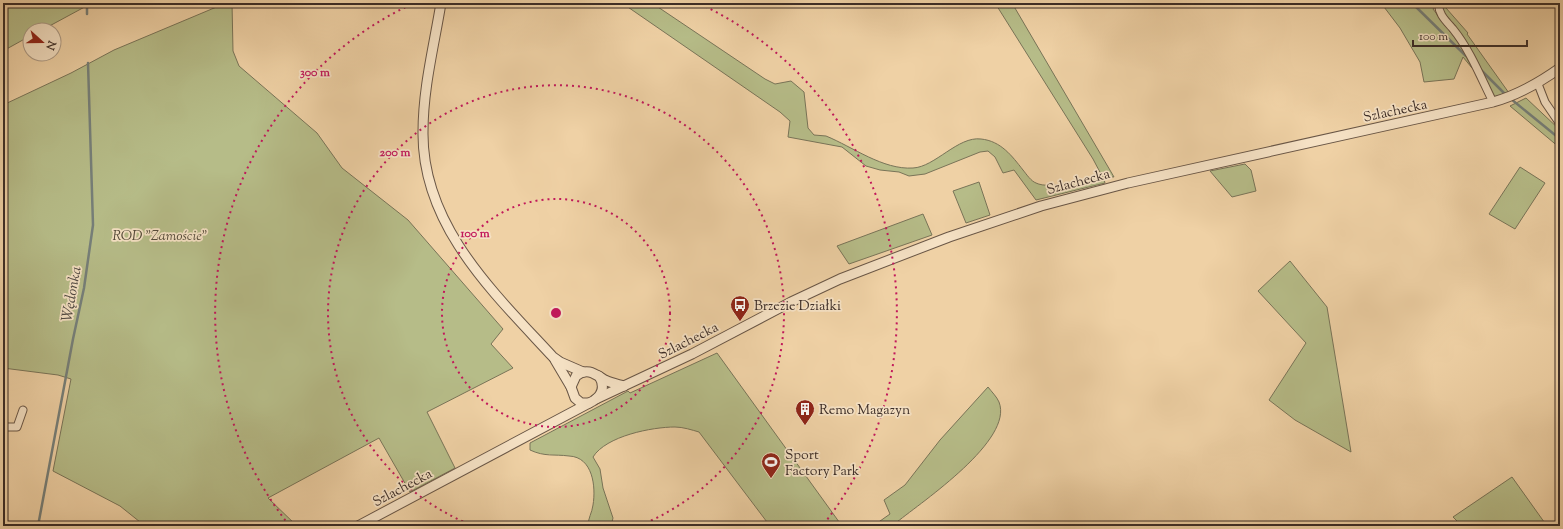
<svg xmlns="http://www.w3.org/2000/svg" width="1563" height="529" font-family="'Sorts Mill Goudy',serif">
<style>
.green{fill:#b6bc88;stroke:#797458}
.lines{fill:none;stroke-linecap:round;stroke-linejoin:round}
.stream{stroke:#767f79;stroke-width:2.5}
.minor-casing{stroke:#695646;stroke-width:9}
.tertiary-casing{stroke:#695646;stroke-width:11}
.minor{stroke:#f5e1c4;stroke-width:7}
.tertiary{stroke:#f5e1c4;stroke-width:9}
.ring{fill:none;stroke:#c2185b;stroke-width:2;stroke-dasharray:2 4}
.labels{text-anchor:middle;stroke-width:3.5;stroke-linejoin:round;paint-order:stroke}
.street-label{font-size:14px;fill:#3c2d27;stroke:#f5e1c4}
.park-label{font-size:14px;font-style:italic;fill:#544a3a;stroke:#f5e1c4}
.poi-label{font-size:14px;fill:#3c2d27;stroke:#f5e1c4;text-anchor:start}
.water-label{font-size:15px;font-style:italic;fill:#4f4842;stroke:#f5e1c4}
.centre{fill:#c2185b;stroke:#f5e1c4;stroke-width:2}
.ring-label{font-size:12px;text-anchor:middle;font-weight:bold;fill:#c2185b;stroke:#f5e1c4;stroke-width:3.5;stroke-linejoin:round;paint-order:stroke}
</style>
<rect width="100%" height="100%" fill="#efd1a5"/>
<filter id="stains"><feTurbulence type="fractalNoise" baseFrequency=".005" numOctaves="4"/><feColorMatrix values="0 0 0 0 .2 0 0 0 0 .09 0 0 0 0 .02 0 0 0 .5 -.17"/></filter>
<radialGradient id="worn" r=".72"><stop offset=".6" stop-color="#630" stop-opacity="0"/><stop offset="1" stop-color="#630" stop-opacity=".3"/></radialGradient>
<!-- green -->
<g class="green">
<polygon points="3,3 92,3 42,30 30,30 30,36 3,51"/>
<polygon points="226,3 232,3 233,51 239,66 317,133 342,168 408,220 503,329 491,344 513,368 427,412 455,468 410,492 379,438 268,498 297,526 145,526 120,506 53,471 71,379 58,375 3,368 3,105 71,73 114,50"/>
<path d="M 622,3 L 652,3 L 765,79 L 775,84 L 791,81 L 804,92 L 808,128 L 814,135 L 826,136 C 853,147 883,170 913,168 C 935,167 958,136 981,139 C 1001,141 1012,156 1023,170 C 1027,175 1031,181 1036,183 C 1050,190 1086,179 1102,176 L 1093,159 L 995,3 L 1012,3 L 1114,177 L 1103,176 L 1105,183 L 1036,200 L 1014,170 L 1003,173 L 995,157 L 988,151 L 980,152 L 925,174 L 909,176 L 899,172 L 880,170 L 866,166 L 842,147 L 788,137 L 790,121 L 780,112 Z"/>
<polygon points="1381,3 1437,3 1433,9 1461,46 1472,68 1463,57 1454,79 1424,82 1420,62 1400,28"/>
<polygon points="1444,3 1449,3 1446,8 1468,33 1467,34 1509,93 1494,97 1463,36 1442,10"/>
<polygon points="1526,98 1560,130 1560,148 1510,106"/>
<polygon points="1245,164 1251,170 1256,191 1232,197 1210,171"/>
<polygon points="1520,167 1545,183 1515,229 1489,214"/>
<polygon points="979,182 990,215 966,223 953,191"/>
<polygon points="923,214 932,235 849,264 837,246"/>
<polygon points="1290,261 1327,307 1351,452 1295,420 1269,400 1306,343 1258,291"/>
<path d="M 717,353 L 842,526 L 770,526 L 699,432 C 692,430 683,427 675,427 C 652,427 606,436 593,457 L 600,469 L 603,488 L 613,518 L 611,526 L 588,526 C 588,518 592,513 593,505 C 596,487 593,457 569,456 C 554,454 545,457 530,450 L 530,443 L 628,391 L 630,393 Z"/>
<path d="M 988,387 C 991,391 997,397 999,402 C 1014,440 923,501 897,522 L 888,526 L 873,526 L 890,514 L 884,500 L 905,485 L 940,440 Z"/>
<polygon points="1512,477 1547,526 1462,526 1453,517"/>
</g>
<g class="lines">
<!-- stream -->
<g class="stream">
<polyline points="1412,3 1466,56"/>
<polyline points="12,5 13,3"/>
<polyline points="87,14 87,3"/>
<polyline points="1481,70 1507,96"/>
<polyline points="1511,99 1560,139"/>
<polyline points="38,526 73,339 84,288 93,225 88,63"/>
</g>
<!-- minor casing -->
<g class="minor-casing">
<g id="minor">
<path d="M 1439,3 C 1437,13 1447,22 1453,29 C 1470,50 1481,78 1493,102"/>
<polyline points="1538,84 1545,102 1560,124"/>
<polyline points="3,427 17,427 23,410"/>
</g>
</g>
<!-- tertiary casing -->
<g class="tertiary-casing">
<g id="tertiary">
<path d="M 441,3 C 434,46 423,88 423,132 C 422,226 494,293 553,357 L 560,362 L 583,372"/>
<polyline points="555,360 571,387 575,398 581,403 589,403"/>
<path d="M 571,387 L 576,376 C 587,367 595,374 605,380 C 611,383 617,384 624,386"/>
<path d="M 596,399 L 692,354 L 791,302 L 840,279 L 949,237 L 1041,206 L 1128,183 L 1493,102 C 1518,95 1539,83 1560,68"/>
<path d="M 358,526 L 593,401 C 603,395 605,386 599,376"/>
</g>
</g>
<!-- minor -->
<use href="#minor" class="minor"/>
<!-- tertiary -->
<use href="#tertiary" class="tertiary"/>
</g>
<!-- distance rings -->
<g class="ring">
<circle cx="556" cy="313" r="114"/>
<path d="M474 526A228 228 0 1 1 638 526"/>
<path d="M289 525A341 341 0 0 1 412 4M700 4A341 341 0 0 1 823 525"/>
</g>
<!-- icons -->
<defs>
<g id="bus-pin" transform="scale(1)"><path d="M0 17L-7.5 6A9.5 9.5 0 1 1 7.5 6Z" fill="#8f2418" stroke="#f5e1c4"/><path d="M-5-6H5V4H4V6H2V4H-2V6H-4V4H-5ZM-3.5-4V0h7V-4ZM-3.5 1.2v1.5H-2V1.2ZM2 1.2v1.5H3.5V1.2Z" fill="#fff"/></g>
<g id="building-pin" transform="scale(1)"><path d="M0 17L-7.5 6A9.5 9.5 0 1 1 7.5 6Z" fill="#8f2418" stroke="#f5e1c4"/><path d="M-4-6H4V6H1V3H-1V6H-4ZM-2.5-4.3h1.7v1.8h-1.7ZM.8-4.3h1.7v1.8H.8ZM-2.5-1h1.7V.8h-1.7ZM.8-1h1.7V.8H.8Z" fill="#fff"/></g>
<g id="stadium-pin" transform="scale(1)"><path d="M0 17L-7.5 6A9.5 9.5 0 1 1 7.5 6Z" fill="#8f2418" stroke="#f5e1c4"/><path d="M0-5a6.5 5 0 1 0 0 10a6.5 5 0 1 0 0-10ZM-3.5-1.8h7v3.6h-7Z" fill="#fff"/></g>
</defs>
<g fill-rule="evenodd">
<use href="#bus-pin" x="740" y="305"/>
<use href="#building-pin" x="805" y="409"/>
<use href="#stadium-pin" x="771" y="462"/>
</g>
<g class="labels">
<!-- street labels -->
<g class="street-label">
<text transform="translate(1395 110) rotate(-12)" y="5">Szlachecka</text>
<text transform="translate(1078 181) rotate(-15)" y="5">Szlachecka</text>
<text transform="translate(688 340) rotate(-27)" y="5">Szlachecka</text>
<text transform="translate(402 487) rotate(-28)" y="5">Szlachecka</text>
</g>
<!-- park labels -->
<g class="park-label">
<text x="160" y="240">ROD "Zamoście"</text>
</g>
<!-- poi labels -->
<g class="poi-label">
<text x="754" y="310">Brzezie Działki</text>
<text x="819" y="414">Remo Magazyn</text>
<text x="785" y="459">Sport<tspan x="785" dy="16">Factory Park</tspan></text>
</g>
<!-- water labels -->
<g class="water-label">
<text transform="translate(71 294) rotate(-80)" y="5">Wędonka</text>
</g>
</g>
<circle cx="556" cy="313" r="6" class="centre"/>
<g class="ring-label">
<text x="315" y="76">300 m</text>
<text x="395" y="156">200 m</text>
<text x="475" y="237">100 m</text>
</g>
<!-- margin -->
<rect width="1563" height="529" fill="none" stroke="#efd1a5" stroke-width="16"/>
<rect x="4" y="4" width="1555" height="521" fill="none" stroke="#3c2d27" stroke-width="2"/>
<rect x="8" y="8" width="1547" height="513" fill="none" stroke="#3c2d27"/>
<!-- north arrow -->
<g transform="translate(42 42) rotate(111)"><circle r="19" fill="#f5e1c4" stroke="#ab9985"/>
<path d="M0-3L7 15L0 10L-7 15Z" fill="#8f2418"/>
<text y="-6" font-size="11" font-weight="bold" text-anchor="middle" fill="#3c2d27">N</text>
</g>
<!-- scale -->
<path d="M1413 40v6h114v-6" fill="none" stroke="#3c2d27" stroke-width="2"/>
<text x="1419" y="40" font-size="12" fill="#3c2d27" stroke="#f5e1c4" stroke-width="3" paint-order="stroke">100 m</text>
<rect width="100%" height="100%" filter="url(#stains)"/>
<rect width="100%" height="100%" fill="url(#worn)"/>
</svg>
